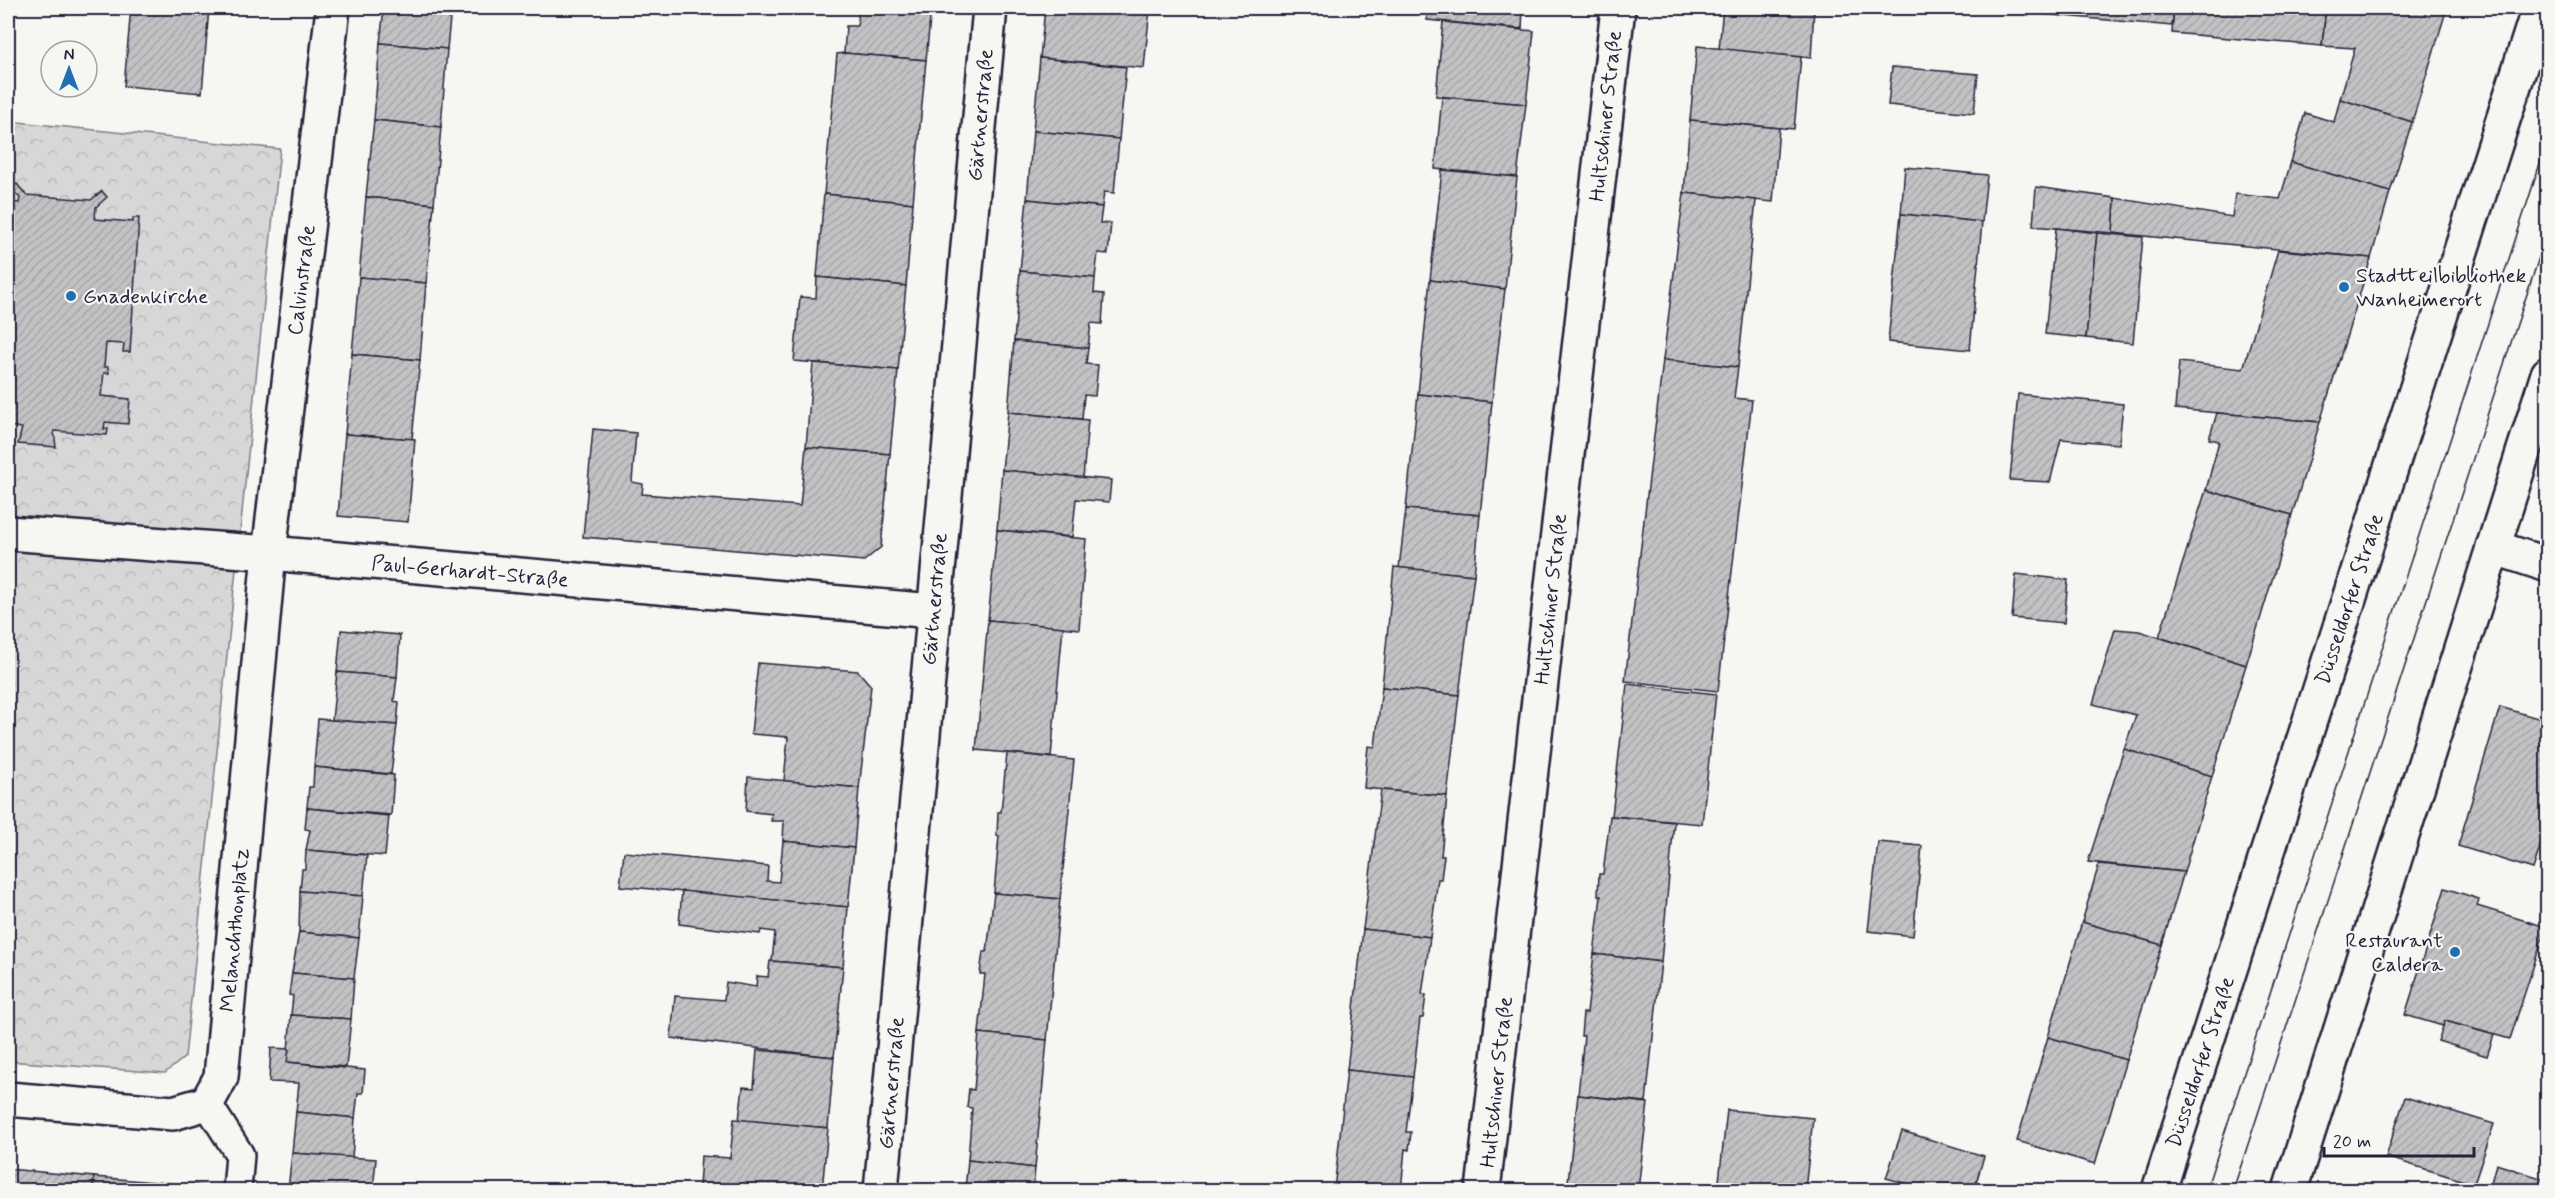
<svg xmlns="http://www.w3.org/2000/svg" width="2555" height="1198" font-family="Mynerve,sans-serif">
<style>
.forest{fill:url(#forest-crowns);stroke:#7c7c89;stroke-width:1.5}
.building{fill:url(#building-hatch);stroke:#22223b;stroke-width:1.5}
.lines{fill:none;stroke-linecap:round;stroke-linejoin:round}
.service-casing{stroke:#22223b;stroke-width:32}
.minor-casing{stroke:#22223b;stroke-width:38}
.secondary-casing{stroke:#22223b;stroke-width:38}
.service{stroke:#f6f6f2;stroke-width:27}
.minor{stroke:#f6f6f2;stroke-width:33}
.secondary{stroke:#f6f6f2;stroke-width:33}
.tram{stroke:#22223b;stroke-width:1.5}
.poi-dot{fill:#1f6fb2;stroke:#f6f6f2;stroke-width:2}
.labels{text-anchor:middle;stroke-width:4.5;stroke-linejoin:round;paint-order:stroke}
.street-label{font-size:21px;fill:#22223b;stroke:#f6f6f2}
.poi-label{font-size:21px;fill:#22223b;stroke:#f6f6f2;text-anchor:start}
</style>
<defs>
<pattern id="forest-crowns" width="20" height="18" patternUnits="userSpaceOnUse" patternTransform="scale(1.5)"><rect width="20" height="18" fill="#d7d7d7"/><path d="M2 6a3 3 0 1 1 6 0M12 15a3 3 0 1 1 6 0" fill="none" stroke="#b8b8b9"/></pattern>
<pattern id="building-hatch" width="6" height="6" patternUnits="userSpaceOnUse" patternTransform="scale(1.5)"><rect width="6" height="6" fill="#c2c2c4"/><path d="M-1 1l2-2M0 6l6-6M5 7l2-2" fill="none" stroke="#a6a6a9"/></pattern>
</defs>
<rect width="100%" height="100%" fill="#f6f6f2"/>
<filter id="ink" filterUnits="userSpaceOnUse"><feTurbulence type="fractalNoise" baseFrequency=".0167" numOctaves="2"/><feDisplacementMap in="SourceGraphic" scale="12" xChannelSelector="R" yChannelSelector="G"/><feConvolveMatrix kernelMatrix="1 2 1 2 8 2 1 2 1" color-interpolation-filters="sRGB"/></filter>
<g filter="url(#ink)">
<!-- forest -->
<polygon class="forest" points="8,121 280,149 185,1057 165,1073 8,1061"/>
<!-- building -->
<g class="building">
<polygon points="131,8 209,8 202,93 124,86"/>
<polygon points="384,8 451,8 447,49 380,43"/>
<polygon points="859,8 931,8 926,60 844,53 846,26 857,26"/>
<polygon points="1045,8 1150,8 1144,68 1040,58"/>
<polygon points="1428,8 1523,8 1522,29 1427,20"/>
<polygon points="1723,8 1814,8 1811,58 1719,49"/>
<polygon points="1958,8 2053,8 2053,15"/>
<polygon points="2053,8 2174,8 2172,26 2053,15"/>
<polygon points="2174,8 2326,8 2322,46 2172,33"/>
<polygon points="2326,8 2447,8 2412,122 2340,99 2355,48 2322,46"/>
<polygon points="1443,22 1534,31 1526,104 1436,96"/>
<polygon points="380,43 447,49 441,127 374,120"/>
<polygon points="1697,46 1801,57 1794,129 1690,120"/>
<polygon points="844,53 926,60 913,203 824,194 837,54"/>
<polygon points="1040,58 1126,67 1119,139 1033,131"/>
<polygon points="1892,67 1978,74 1974,113 1888,105"/>
<polygon points="1442,97 1526,104 1517,177 1435,169"/>
<polygon points="2340,99 2412,122 2390,192 2291,162 2305,113 2334,122"/>
<polygon points="374,120 441,127 434,204 366,197"/>
<polygon points="1690,120 1779,128 1773,202 1684,193"/>
<polygon points="1033,131 1119,139 1114,193 1104,192 1102,207 1027,199"/>
<polygon points="2291,162 2390,192 2371,258 2113,233 2115,198 2232,217 2235,194 2280,199"/>
<polygon points="1905,167 1987,175 1982,222 1901,214"/>
<polygon points="1442,170 1517,177 1505,289 1430,280"/>
<polygon points="17,184 26,195 91,200 102,191 107,197 96,207 95,219 133,222 133,218 139,218 130,352 123,352 124,344 106,343 104,367 108,367 109,373 104,373 101,396 130,399 128,424 105,422 104,429 108,429 107,435 54,431 56,447 18,444 22,428 8,426 8,202 19,203 20,198 10,188"/>
<polygon points="2036,187 2115,198 2113,233 2033,226"/>
<polygon points="1684,193 1756,200 1738,367 1663,360"/>
<polygon points="824,194 913,203 906,286 817,277"/>
<polygon points="366,197 434,204 426,283 359,277"/>
<polygon points="1027,199 1102,207 1100,223 1111,223 1108,254 1098,253 1095,278 1020,271"/>
<polygon points="1901,214 1982,222 1970,350 1888,342"/>
<polygon points="2056,228 2097,233 2086,338 2045,334"/>
<polygon points="2097,233 2143,237 2133,343 2086,338"/>
<polygon points="2278,250 2371,258 2320,422 2175,409 2179,362 2243,369"/>
<polygon points="1020,271 1095,278 1094,293 1104,294 1102,324 1091,323 1088,348 1014,341"/>
<polygon points="359,277 426,283 420,360 352,354"/>
<polygon points="817,277 906,286 898,370 794,361 800,297 816,298"/>
<polygon points="1430,280 1505,289 1492,402 1418,394"/>
<polygon points="1014,341 1088,348 1086,364 1098,365 1095,396 1084,395 1082,419 1008,412"/>
<polygon points="352,354 420,360 412,439 345,434"/>
<polygon points="1663,360 1738,367 1734,398 1752,400 1718,691 1625,681"/>
<polygon points="813,363 898,370 890,454 806,447"/>
<polygon points="1418,394 1492,402 1480,515 1406,509"/>
<polygon points="2018,394 2123,404 2119,444 2061,439 2050,482 2010,480"/>
<polygon points="1008,412 1088,420 1083,478 1002,470"/>
<polygon points="2217,413 2320,422 2292,515 2206,490 2219,441 2209,439"/>
<polygon points="593,429 636,433 632,482 643,484 642,494 800,506 806,447 890,454 881,547 864,561 583,537"/>
<polygon points="345,434 415,439 408,522 338,516"/>
<polygon points="1002,470 1111,480 1109,502 1076,499 1072,537 997,530"/>
<polygon points="2206,490 2292,515 2246,665 2159,637"/>
<polygon points="1406,509 1480,515 1474,575 1399,568"/>
<polygon points="997,530 1086,539 1079,629 988,620"/>
<polygon points="1394,567 1474,575 1459,695 1382,687"/>
<polygon points="2016,574 2068,580 2064,623 2012,618"/>
<polygon points="988,620 1063,627 1051,757 976,750"/>
<polygon points="2115,629 2139,631 2246,665 2212,776 2124,749 2136,715 2093,704"/>
<polygon points="341,630 400,635 397,677 337,672"/>
<polygon points="758,663 858,671 871,686 859,788 784,781 788,737 751,734"/>
<polygon points="337,672 397,677 394,701 399,702 397,725 332,720"/>
<polygon points="1627,684 1716,694 1702,824 1612,816"/>
<polygon points="1382,687 1459,695 1447,796 1364,788 1368,746 1375,747"/>
<polygon points="2500,707 2548,721 2548,823 2533,869 2458,846"/>
<polygon points="318,719 397,725 391,774 314,767"/>
<polygon points="2124,749 2212,776 2184,872 2088,862"/>
<polygon points="1007,753 1074,760 1060,899 994,893 999,836 997,836 998,812 1001,812"/>
<polygon points="314,767 394,775 391,815 307,808 309,787 313,787"/>
<polygon points="748,777 859,788 854,848 783,841 784,821 771,821 772,814 746,811"/>
<polygon points="1381,790 1447,796 1441,856 1444,856 1441,879 1438,879 1430,937 1363,929"/>
<polygon points="307,808 389,816 385,856 306,850 310,830 305,829"/>
<polygon points="1610,816 1674,822 1661,962 1594,954 1601,896 1598,896 1599,874 1603,874"/>
<polygon points="783,841 854,848 848,907 620,886 624,852 768,866 767,881 779,882"/>
<polygon points="1878,842 1922,846 1913,936 1868,931"/>
<polygon points="306,850 367,855 363,896 300,891 302,869 305,869"/>
<polygon points="2099,864 2184,872 2162,945 2082,922"/>
<polygon points="2445,888 2479,899 2477,906 2546,927 2510,1039 2445,1021 2443,1026 2405,1015"/>
<polygon points="300,891 363,896 359,938 299,932"/>
<polygon points="682,891 848,907 843,967 772,961 775,932 761,930 760,934 679,924"/>
<polygon points="994,893 1060,899 1047,1040 979,1033 985,974 980,974 983,952 987,952"/>
<polygon points="2082,922 2162,945 2126,1060 2048,1037"/>
<polygon points="1363,929 1430,937 1422,995 1426,995 1423,1018 1420,1018 1413,1077 1347,1070"/>
<polygon points="299,932 359,938 354,978 292,973"/>
<polygon points="1594,954 1661,962 1646,1102 1578,1095 1584,1036 1581,1036 1583,1013 1587,1013"/>
<polygon points="770,961 843,967 834,1057 671,1038 675,996 724,1000 726,982 756,987 757,976 768,977"/>
<polygon points="292,973 354,978 351,1019 291,1015 293,996 289,995"/>
<polygon points="291,1015 351,1019 346,1067 287,1062"/>
<polygon points="2445,1021 2494,1035 2487,1056 2438,1041"/>
<polygon points="979,1033 1047,1040 1035,1168 968,1160 972,1108 967,1107 969,1089 974,1090"/>
<polygon points="2048,1037 2126,1060 2095,1164 2017,1141"/>
<polygon points="271,1048 289,1049 287,1062 365,1070 363,1093 358,1093 355,1118 296,1112 299,1083 269,1082"/>
<polygon points="757,1050 834,1057 828,1128 739,1120 743,1087 754,1088"/>
<polygon points="1347,1070 1413,1077 1406,1132 1411,1132 1409,1150 1405,1149 1401,1190 1334,1190"/>
<polygon points="1578,1095 1648,1103 1638,1190 1567,1190"/>
<polygon points="2405,1097 2494,1124 2474,1184 2386,1157"/>
<polygon points="1727,1110 1813,1118 1805,1190 1718,1190"/>
<polygon points="296,1112 355,1118 352,1158 292,1153"/>
<polygon points="734,1119 828,1128 822,1190 732,1190 699,1187 701,1156 730,1158"/>
<polygon points="1902,1131 1984,1156 1974,1190 1911,1190 1912,1185 1886,1178"/>
<polygon points="292,1153 376,1159 373,1190 288,1190"/>
<polygon points="968,1160 1035,1168 1033,1190 965,1190"/>
<polygon points="2496,1164 2547,1180 2544,1190 2489,1190"/>
<polygon points="8,1169 94,1177 93,1190 8,1190"/>
<polygon points="94,1177 216,1187 216,1190 93,1190"/>
</g>
<g class="lines">
<!-- service casing -->
<g class="service-casing">
<polyline id="service" points="207,1103 240,1155 237,1190"/>
</g>
<!-- minor casing -->
<g class="minor-casing">
<g id="minor">
<polyline points="8,533 269,553 933,611"/>
<polyline points="2493,547 2548,565"/>
<polyline points="8,1099 173,1113 207,1103 221,1077 269,553 333,8"/>
<polyline points="881,1190 990,8"/>
<polyline points="1483,1190 1618,8"/>
</g>
</g>
<!-- secondary casing -->
<g class="secondary-casing">
<g id="secondary">
<polyline points="2159,1190 2539,8"/>
<polyline points="2290,1190 2548,374"/>
</g>
</g>
<!-- service -->
<use href="#service" class="service"/>
<!-- minor -->
<use href="#minor" class="minor"/>
<!-- secondary -->
<use href="#secondary" class="secondary"/>
<!-- tram -->
<g class="tram">
<polyline points="2206,1190 2548,139"/>
<polyline points="2233,1190 2548,230"/>
</g>
</g>
</g>
<!-- markers -->
<g class="poi-dot">
<circle cx="2344" cy="287" r="6"/>
<circle cx="71" cy="296" r="6"/>
<circle cx="2455" cy="952" r="6"/>
</g>
<g class="labels">
<!-- street labels -->
<g class="street-label">
<text transform="translate(980 115) rotate(-85)" y="7">Gärtnerstraße</text>
<text transform="translate(1605 116) rotate(-84)" y="7">Hultschiner Straße</text>
<text transform="translate(301 280) rotate(-83)" y="7">Calvinstraße</text>
<text transform="translate(470 571) rotate(5)" y="7">Paul-Gerhardt-Straße</text>
<text transform="translate(934 599) rotate(-85)" y="7">Gärtnerstraße</text>
<text transform="translate(1550 599) rotate(-84)" y="7">Hultschiner Straße</text>
<text transform="translate(2349 599) rotate(-72)" y="7">Düsseldorfer Straße</text>
<text transform="translate(234 930) rotate(-85)" y="7">Melanchthonplatz</text>
<text transform="translate(2200 1062) rotate(-72)" y="7">Düsseldorfer Straße</text>
<text transform="translate(1496 1082) rotate(-84)" y="7">Hultschiner Straße</text>
<text transform="translate(891 1083) rotate(-85)" y="7">Gärtnerstraße</text>
</g>
<!-- poi labels -->
<g class="poi-label">
<text x="2356" y="282">Stadtteilbibliothek<tspan x="2356" dy="24">Wanheimerort</tspan></text>
<text x="83" y="303">Gnadenkirche</text>
<text x="2443" y="947" text-anchor="end">Restaurant<tspan x="2443" dy="24">Caldera</tspan></text>
</g>
</g>
<!-- margin -->
<rect width="2555" height="1198" fill="none" stroke="#f6f6f2" stroke-width="30"/>
<rect x="15" y="15" width="2525" height="1168" fill="none" stroke="#22223b" stroke-width="2" filter="url(#ink)"/>
<!-- north arrow -->
<g transform="translate(69 69)"><circle r="28" fill="#f6f6f2" stroke="#a1a1a9" stroke-width="1.5"/>
<path d="M0-4.5L10 22L0 15L-10 22Z" fill="#1f6fb2"/>
<text y="-9" font-size="16" font-weight="bold" text-anchor="middle" fill="#22223b">N</text>
</g>
<!-- scale -->
<path d="M2324 1147v9h150v-9" fill="none" stroke="#22223b" stroke-width="3"/>
<text x="2333" y="1147" font-size="18" fill="#22223b" stroke="#f6f6f2" stroke-width="4.5" paint-order="stroke">20 m</text>
</svg>
